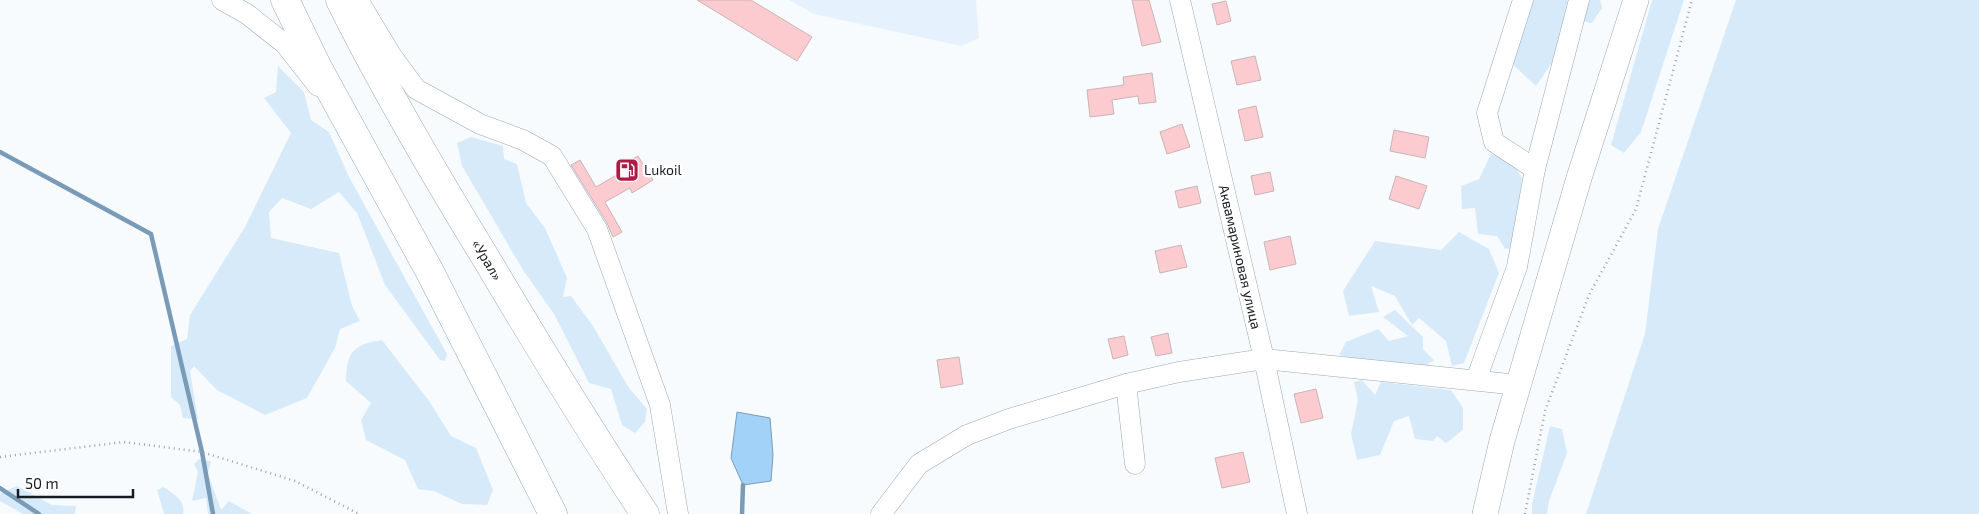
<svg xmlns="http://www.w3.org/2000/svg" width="1979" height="514" font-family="'Exo 2',sans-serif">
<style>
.built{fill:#e5f2fd}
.green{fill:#d7eaf9}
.water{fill:#a3d2f9;stroke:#799bb8}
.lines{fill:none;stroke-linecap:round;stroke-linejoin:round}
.stream{stroke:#799bb8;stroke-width:4.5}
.building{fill:#fbcbd0;stroke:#cab4b6}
.minor-casing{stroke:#9aa9b5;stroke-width:21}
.major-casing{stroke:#9aa9b5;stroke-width:26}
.highway-casing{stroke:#9aa9b5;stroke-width:29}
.path{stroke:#9ea2a5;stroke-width:2.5;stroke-dasharray:1 4;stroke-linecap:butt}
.minor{stroke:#fff;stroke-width:20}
.major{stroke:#fff;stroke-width:25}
.highway{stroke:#fff;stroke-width:28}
.labels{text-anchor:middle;stroke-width:5;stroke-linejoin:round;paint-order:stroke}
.poi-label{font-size:14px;fill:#161c21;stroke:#fff;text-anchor:start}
.street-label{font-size:14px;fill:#161c21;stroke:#fff}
</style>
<rect width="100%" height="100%" fill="#f8fbfd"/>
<!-- built -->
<polygon class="built" points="789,0 976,0 979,38 961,46 814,14"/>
<!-- green -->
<g class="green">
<polygon points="1528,0 1568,0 1554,60 1536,86 1509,61"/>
<polygon points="1586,0 1600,0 1602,8 1592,23 1580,21"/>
<polygon points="1652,0 1684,0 1641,132 1624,153 1611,145"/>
<polygon points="1736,0 1979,0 1979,514 1586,514 1645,334 1658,229"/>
<polygon points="278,66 304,92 311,120 329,132 349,177 447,354 445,361 440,360 385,285 357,213 339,192 311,209 282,198 269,212 271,238 339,253 352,306 360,321 340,329 335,348 307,398 265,415 217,390 194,366 190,371 198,419 183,418 180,405 171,397 171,346 187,339 190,315 245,227 291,133 264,98 276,92"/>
<polygon points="471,137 503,146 504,159 517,164 526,203 545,228 567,278 563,297 571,296 593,326 629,388 647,409 645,422 635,433 622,425 611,389 589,383 554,314 523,270 462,166 457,143"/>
<polygon points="1491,154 1506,156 1522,177 1514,248 1505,249 1497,236 1478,234 1475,208 1462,209 1461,186 1479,179"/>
<polygon points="1459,232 1489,249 1499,273 1464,363 1452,366 1446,341 1419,318 1412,325 1395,296 1371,286 1379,312 1349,316 1343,291 1375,241 1441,250"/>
<polygon points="1395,310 1423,337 1423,349 1434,360 1426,366 1365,362 1339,355 1346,342 1378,329 1389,341 1408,336 1383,317"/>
<path d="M 382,340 L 429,401 L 451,436 L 476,448 L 493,490 L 487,505 L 462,504 L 434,491 L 418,489 L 405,460 L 366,440 L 361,420 L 371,403 L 346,381 C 347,351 353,345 382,340 Z"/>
<polygon points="1362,380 1375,395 1381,382 1451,390 1463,408 1463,430 1446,443 1437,436 1433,441 1415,439 1409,416 1394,421 1380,455 1357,460 1351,434 1358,400 1354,382"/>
<polygon points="1550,426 1562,429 1567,453 1549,501 1547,514 1532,514 1532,504"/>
<polygon points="199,459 211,461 208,474 221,510 229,501 252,514 208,514 206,498 192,501 198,472 194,464"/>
<polygon points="17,486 52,505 76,506 75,514 23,514 0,501 0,493"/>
<path d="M 163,487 C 173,493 186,500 183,514 L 164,514 L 157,490 Z"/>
</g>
<!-- water -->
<polygon class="water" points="737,412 770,418 773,455 771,481 743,485 731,458"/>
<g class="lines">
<!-- stream -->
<g class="stream">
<polyline points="0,152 151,234 202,452 213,514"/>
<polyline points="0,488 39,514"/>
<polyline points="742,514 743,485"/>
</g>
</g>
<!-- building -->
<g class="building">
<polygon points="697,0 751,0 812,37 797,61"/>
<polygon points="1132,0 1149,0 1161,42 1142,46"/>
<polygon points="1226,1 1231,21 1217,25 1212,4"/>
<polygon points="1255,56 1261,80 1237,85 1231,61"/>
<polygon points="1152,73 1156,102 1139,104 1138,96 1112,100 1114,114 1090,117 1087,90 1124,85 1123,77"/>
<polygon points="1256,106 1263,137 1245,141 1238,110"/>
<polygon points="1182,124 1190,147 1167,154 1160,132"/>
<polygon points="1394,130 1429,137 1425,158 1390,151"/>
<polygon points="638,156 653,180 632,193 630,188 605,202 622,232 613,237 607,223 571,165 580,160 596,187 620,173 618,168"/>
<polygon points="1270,172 1274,191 1255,195 1251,176"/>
<polygon points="1396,176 1427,186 1419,209 1389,199"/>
<polygon points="1197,186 1201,203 1179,208 1175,191"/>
<polygon points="1290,236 1296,264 1270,270 1264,242"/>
<polygon points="1181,245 1187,267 1160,273 1155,251"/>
<polygon points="1168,333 1172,353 1156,356 1151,337"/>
<polygon points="1124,336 1128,355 1113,359 1108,339"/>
<polygon points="959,357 963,384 941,388 937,360"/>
<polygon points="1316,389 1323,418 1301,423 1294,394"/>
<polygon points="1243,452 1250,482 1222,488 1215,458"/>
</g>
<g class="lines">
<!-- minor casing -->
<g class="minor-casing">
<g id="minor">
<polyline points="222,0 247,14 285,44 318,86"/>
<polyline points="358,0 391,55 416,89 480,124 523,140 552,156 597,229 660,405 678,514"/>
<polyline points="1180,0 1264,359 1297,514"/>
<polyline points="1535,169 1579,0"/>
<polyline points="1476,380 1517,267 1535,169 1494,142 1487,113 1523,0"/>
<polyline points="1126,384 1135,464"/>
<polyline points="881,514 919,464 967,435 1009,419 1126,384 1179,372 1264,359 1519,385"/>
</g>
</g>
<!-- major casing -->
<g class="major-casing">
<polyline id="major" points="1485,514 1502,441 1579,178 1636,0"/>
</g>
<!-- highway casing -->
<g class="highway-casing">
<g id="highway">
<polyline points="285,0 318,68 430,272 553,514"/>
<path d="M 340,0 C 384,89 435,175 487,260 C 538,346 590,431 645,514"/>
</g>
</g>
<!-- path -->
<g class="path">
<polyline points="0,457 124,442 202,452 295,481 359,514"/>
<polyline points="1525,514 1545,411 1589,295 1636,209 1692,0"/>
</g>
<!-- minor -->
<use href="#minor" class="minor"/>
<!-- major -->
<use href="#major" class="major"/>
<!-- highway -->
<use href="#highway" class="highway"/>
</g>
<!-- icons -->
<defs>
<g id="fuel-square" transform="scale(1.25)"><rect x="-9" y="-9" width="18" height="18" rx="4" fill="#ae1b46" stroke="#fff"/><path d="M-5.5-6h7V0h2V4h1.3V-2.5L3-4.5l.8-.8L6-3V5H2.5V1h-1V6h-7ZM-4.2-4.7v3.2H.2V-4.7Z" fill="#fff"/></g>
</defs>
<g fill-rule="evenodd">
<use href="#fuel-square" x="627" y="170"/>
</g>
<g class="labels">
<!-- poi labels -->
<g class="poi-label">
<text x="644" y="175">Lukoil</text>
</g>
<!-- street labels -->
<g class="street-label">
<text transform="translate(1240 257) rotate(77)" y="5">Аквамариновая улица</text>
<text transform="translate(487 260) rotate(59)" y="5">«Урал»</text>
</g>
</g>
<!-- scale -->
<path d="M18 489v8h115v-8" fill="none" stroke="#161c21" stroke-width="2.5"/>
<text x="25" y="489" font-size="15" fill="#161c21" stroke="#ffffff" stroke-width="4" paint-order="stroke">50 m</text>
</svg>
